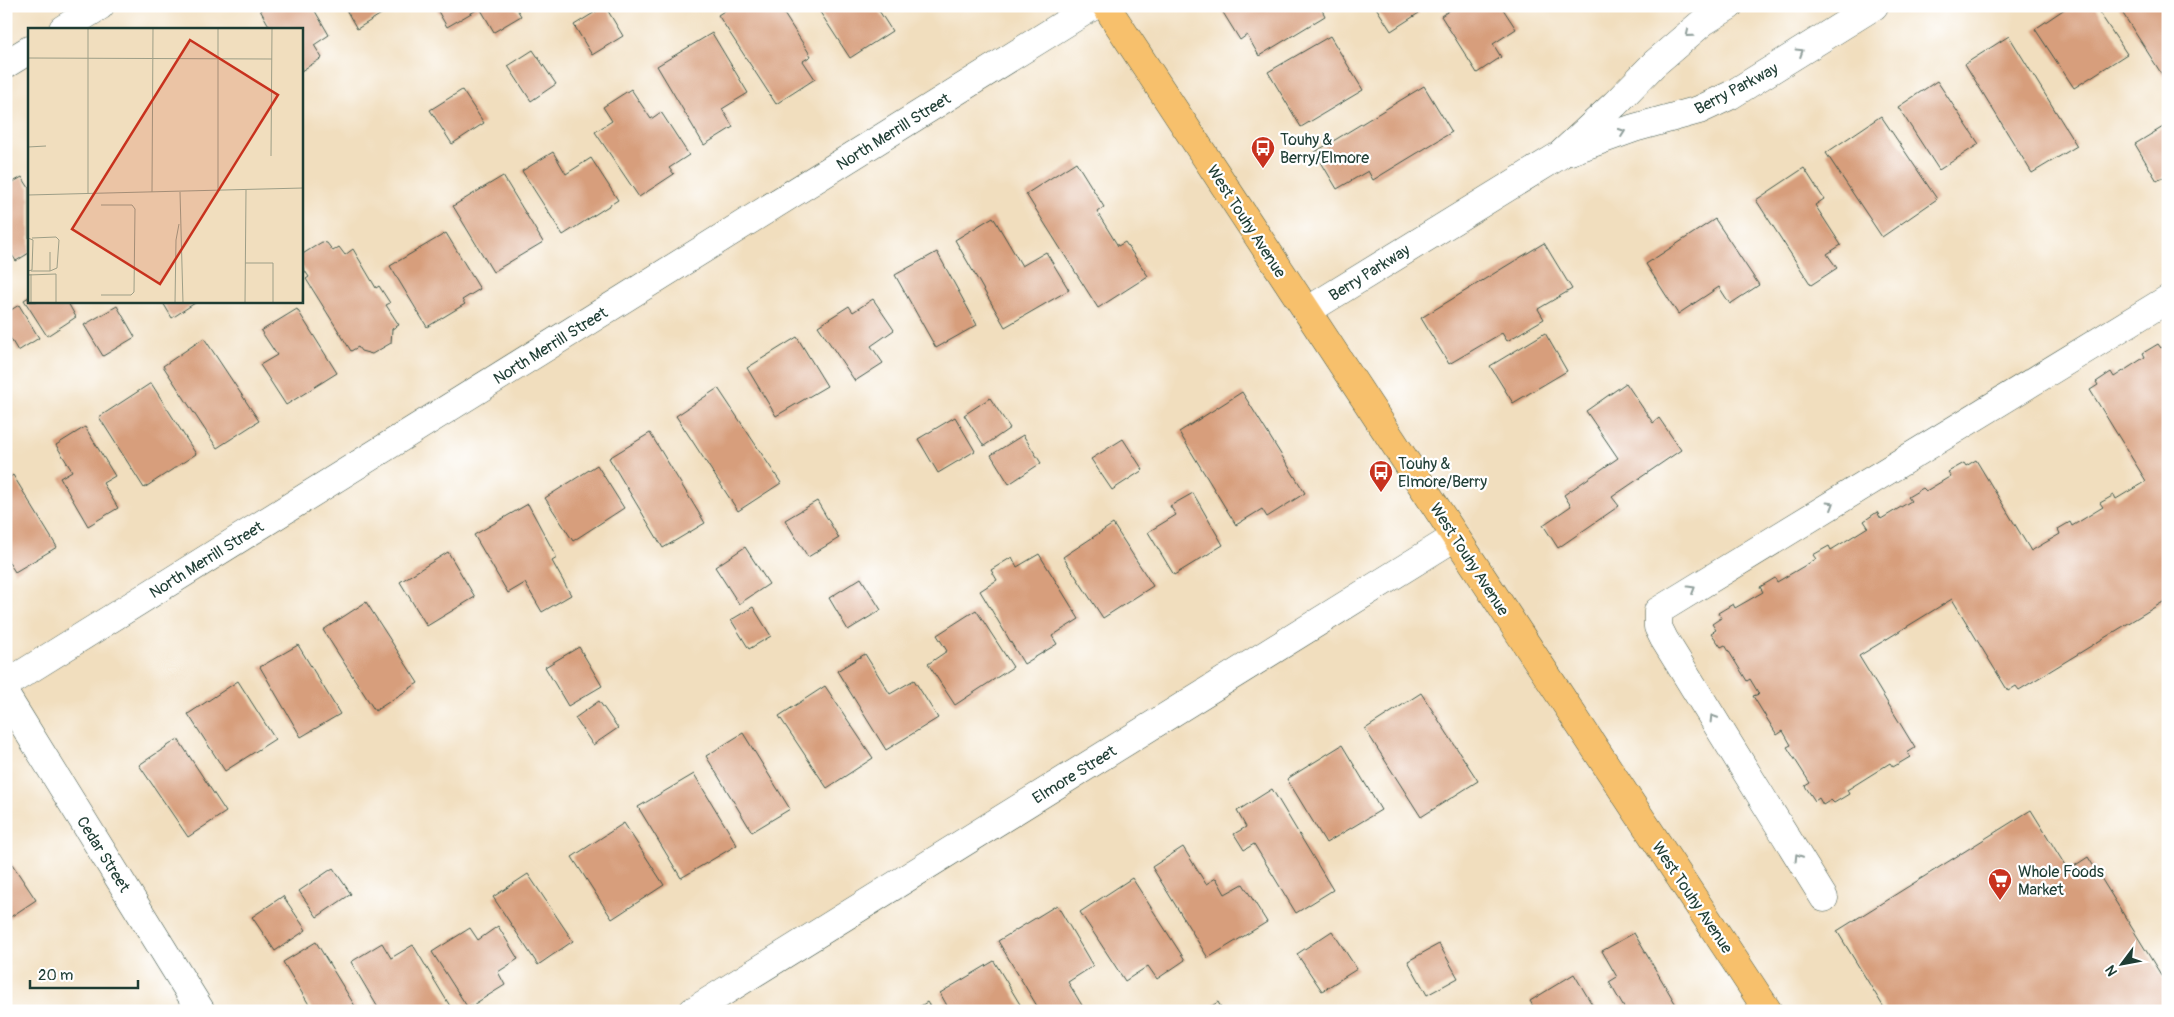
<svg xmlns="http://www.w3.org/2000/svg" width="2174" height="1017" font-family="Pangolin,sans-serif">
<style>
.building{fill:#d79e7b}
.lines{fill:none;stroke-linecap:round;stroke-linejoin:round}
.minor-casing{stroke:#3e5549;stroke-width:29}
.major-casing{stroke:#3e5549;stroke-width:29}
.minor{stroke:#fff;stroke-width:28}
.major{stroke:#f7c06c;stroke-width:28}
.oneway{stroke:#8f9e9a}
.labels{text-anchor:middle;stroke-width:4.5;stroke-linejoin:round;paint-order:stroke}
.street-label{font-size:16px;fill:#1f3d34;stroke:#fff}
.poi-label{font-size:16px;fill:#1f3d34;stroke:#fff;text-anchor:start}
.inset-road{fill:none;stroke:#9d9e87;stroke-width:1}
.view{fill:#c8321e;fill-opacity:0.15;stroke:#c8321e;stroke-width:2.5}
.inset-edge{fill:none;stroke:#1f3d34;stroke-width:2.5}
</style>
<rect width="100%" height="100%" fill="#fff"/>
<filter id="ink" filterUnits="userSpaceOnUse"><feTurbulence type="fractalNoise" baseFrequency=".02" numOctaves="2"/><feDisplacementMap in="SourceGraphic" scale="10" xChannelSelector="R" yChannelSelector="G"/><feConvolveMatrix kernelMatrix="1 2 1 2 8 2 1 2 1" color-interpolation-filters="sRGB"/></filter>
<filter id="wash" filterUnits="userSpaceOnUse"><feTurbulence type="fractalNoise" baseFrequency=".0096" numOctaves="4" result="noise"/><feDisplacementMap in="SourceGraphic" scale="20" xChannelSelector="R" yChannelSelector="G"/><feGaussianBlur stdDeviation="1.12" result="paint"/><feColorMatrix in="noise" values="0 0 0 0 0 0 0 0 0 0 0 0 0 0 0 0 0 1.4 0 .05"/><feComposite in="paint" operator="in"/></filter>
<g filter="url(#wash)">
<rect width="100%" height="100%" fill="#f1debe"/>
<g id="blocks">
<!-- building -->
<g class="building">
<polygon points="266,6 312,6 329,35 314,45 322,58 301,71 301,29 271,29 260,10"/>
<polygon points="344,6 394,6 357,29"/>
<polygon points="435,6 515,6 521,16 494,32 480,8 447,27"/>
<polygon points="605,6 623,36 592,55 574,25"/>
<polygon points="732,6 779,6 811,56 803,61 815,79 776,104 718,15"/>
<polygon points="816,6 876,6 892,31 850,58"/>
<polygon points="1219,6 1320,6 1325,16 1259,56 1247,35 1240,40"/>
<polygon points="1375,6 1415,6 1419,13 1391,31"/>
<polygon points="1456,6 1501,6 1516,29 1493,44 1501,57 1477,73 1441,16"/>
<polygon points="2069,6 2095,6 2127,54 2074,88 2035,29"/>
<polygon points="2118,6 2168,6 2168,84"/>
<polygon points="712,33 748,93 722,109 733,127 704,145 657,66"/>
<polygon points="1330,36 1363,90 1301,127 1268,72"/>
<polygon points="2009,36 2077,146 2032,173 1965,64"/>
<polygon points="533,50 556,84 531,101 508,66"/>
<polygon points="1937,81 1979,144 1939,170 1898,107"/>
<polygon points="1424,86 1452,132 1373,180 1368,171 1337,189 1315,152"/>
<polygon points="631,89 651,119 661,112 689,155 669,168 674,174 639,197 595,132 612,121 603,107"/>
<polygon points="462,90 484,123 452,144 430,110"/>
<polygon points="1881,116 1937,199 1882,237 1826,153"/>
<polygon points="2168,124 2168,174 2157,181 2135,144"/>
<polygon points="553,152 566,174 591,158 618,200 563,235 522,171"/>
<polygon points="1076,162 1104,207 1097,212 1118,246 1125,242 1148,276 1098,308 1026,194"/>
<polygon points="1804,168 1824,199 1815,205 1841,245 1827,254 1837,268 1811,285 1756,200"/>
<polygon points="503,176 543,242 493,272 453,206"/>
<polygon points="22,177 29,188 29,253 16,261 6,246 6,186"/>
<polygon points="993,217 1022,266 1046,252 1069,290 1005,327 955,240"/>
<polygon points="1715,219 1759,285 1730,304 1719,287 1678,314 1646,264"/>
<polygon points="446,233 480,289 462,300 465,304 427,327 390,266"/>
<polygon points="322,242 327,243 333,251 339,247 345,255 353,249 376,288 379,286 390,303 386,305 399,325 392,329 391,343 372,354 361,351 358,347 351,351 306,279 309,277 301,265 301,255"/>
<polygon points="1544,243 1572,289 1538,309 1544,319 1507,341 1502,333 1449,364 1421,318"/>
<polygon points="937,252 977,325 936,348 895,275"/>
<polygon points="29,297 29,301 67,301 76,317 47,336 24,300"/>
<polygon points="873,299 894,330 871,346 883,363 855,381 818,326 849,306 853,312"/>
<polygon points="162,301 198,301 172,318"/>
<polygon points="19,305 39,338 18,351 6,331 6,313"/>
<polygon points="117,306 135,337 103,356 84,325"/>
<polygon points="297,309 337,373 286,405 260,365 277,355 261,331"/>
<polygon points="1545,333 1567,371 1513,403 1490,366"/>
<polygon points="797,337 827,386 776,416 747,368"/>
<polygon points="204,338 259,421 217,448 163,366"/>
<polygon points="2168,343 2168,599 2019,690 2016,686 2008,691 1952,599 1859,656 1915,748 1907,753 1910,757 1893,767 1890,763 1847,790 1849,794 1834,803 1831,800 1823,805 1819,798 1815,801 1805,786 1810,783 1787,747 1791,745 1783,731 1777,735 1753,696 1759,694 1750,679 1747,681 1725,645 1721,647 1711,633 1716,630 1712,624 1721,618 1718,613 1733,604 1735,608 1763,592 1760,587 1775,578 1777,582 1816,559 1813,555 1829,546 1831,550 1868,527 1864,521 1877,512 1881,519 1911,501 1908,497 1923,488 1926,491 1951,476 1948,472 1964,463 1966,466 1976,460 2031,551 2060,534 2058,529 2070,522 2072,526 2103,507 2100,503 2114,495 2116,499 2146,481 2090,390 2098,385 2096,382 2111,372 2114,377 2145,357 2143,353 2158,344 2161,348"/>
<polygon points="151,383 196,454 144,488 99,417"/>
<polygon points="1626,383 1653,423 1659,418 1681,450 1612,497 1619,506 1558,548 1543,525 1571,506 1564,495 1618,458 1586,411"/>
<polygon points="718,388 781,483 738,511 676,416"/>
<polygon points="1242,392 1305,493 1267,517 1262,509 1236,525 1179,432"/>
<polygon points="990,398 1010,428 984,446 964,415"/>
<polygon points="955,417 975,451 938,473 918,439"/>
<polygon points="85,427 115,476 103,483 118,508 88,526 60,478 72,471 56,445"/>
<polygon points="650,433 705,523 663,548 609,458"/>
<polygon points="1023,435 1041,463 1009,484 991,455"/>
<polygon points="1123,439 1143,470 1112,490 1091,459"/>
<polygon points="597,465 624,508 573,541 545,498"/>
<polygon points="13,475 57,547 15,572 6,558 6,480"/>
<polygon points="1193,493 1223,545 1174,575 1148,532 1176,515 1170,506"/>
<polygon points="817,501 839,538 808,557 785,520"/>
<polygon points="528,504 557,558 552,561 571,595 542,612 525,583 508,593 474,535"/>
<polygon points="1113,524 1153,586 1103,618 1063,557"/>
<polygon points="745,547 769,584 739,604 715,567"/>
<polygon points="448,552 475,597 427,626 400,582"/>
<polygon points="1039,554 1079,619 1052,636 1057,644 1024,664 980,591 997,580 991,570 1012,557 1017,567"/>
<polygon points="861,578 881,610 848,630 829,598"/>
<polygon points="366,602 418,683 375,711 323,630"/>
<polygon points="753,607 771,636 749,649 731,620"/>
<polygon points="976,610 1013,667 955,705 928,664 947,651 937,635"/>
<polygon points="298,645 340,714 301,737 260,667"/>
<polygon points="579,647 602,686 568,706 545,667"/>
<polygon points="865,654 890,694 914,680 938,718 886,750 837,671"/>
<polygon points="238,681 275,739 225,771 188,714"/>
<polygon points="825,686 873,758 827,788 779,716"/>
<polygon points="1421,693 1478,781 1421,817 1365,729"/>
<polygon points="599,701 618,728 593,745 575,718"/>
<polygon points="743,733 790,809 752,832 706,756"/>
<polygon points="178,739 226,812 188,837 139,765"/>
<polygon points="1342,745 1381,810 1326,843 1287,779"/>
<polygon points="694,774 737,845 681,878 638,807"/>
<polygon points="1272,789 1333,890 1296,913 1254,844 1244,850 1234,834 1246,827 1237,811"/>
<polygon points="2031,810 2068,870 2088,857 2168,986 2168,1011 1886,1011 1837,931"/>
<polygon points="624,823 664,885 612,919 572,857"/>
<polygon points="1183,847 1206,884 1216,878 1225,894 1243,884 1267,922 1208,958 1152,867"/>
<polygon points="6,855 36,900 6,920"/>
<polygon points="333,868 351,894 317,917 299,891"/>
<polygon points="528,874 573,941 538,965 493,897"/>
<polygon points="1132,878 1185,960 1157,979 1148,966 1125,981 1080,912"/>
<polygon points="283,896 306,930 275,951 252,917"/>
<polygon points="1057,905 1093,966 1068,982 1083,1007 1077,1011 1040,1011 998,941"/>
<polygon points="498,926 518,959 498,972 505,985 468,1008 432,952 470,928 478,940"/>
<polygon points="1332,931 1357,969 1322,991 1297,954"/>
<polygon points="1634,933 1678,1008 1673,1011 1626,1011 1609,982 1617,977 1602,951"/>
<polygon points="316,942 358,1011 313,1011 283,962"/>
<polygon points="382,943 391,958 413,945 453,1011 380,1011 351,962"/>
<polygon points="1439,944 1458,978 1427,995 1408,961"/>
<polygon points="994,961 1024,1011 950,1011 940,993"/>
<polygon points="1574,974 1596,1011 1536,1011 1530,1001"/>
<polygon points="927,1002 933,1011 913,1011"/>
<polygon points="1218,1002 1223,1011 1204,1011"/>
</g>
</g>
</g>
<g filter="url(#ink)">
<use href="#blocks" fill-opacity="0" stroke="#3e5549" stroke-width="1"/>
<g class="lines">
<!-- minor casing -->
<g class="minor-casing">
<g id="minor">
<polyline points="63,29 100,6"/>
<polyline points="6,64 29,50"/>
<polyline points="1570,151 1634,128 1699,110 1731,95 1874,6"/>
<polyline points="1307,311 1560,155 1615,104 1654,64 1703,22 1729,6"/>
<polyline points="6,684 1093,6"/>
<polyline points="6,696 201,1011"/>
<polyline points="1824,898 1664,639 1658,627 1658,611 2168,299"/>
<polyline points="693,1011 1455,537"/>
</g>
</g>
<!-- major casing -->
<g class="major-casing">
<polyline id="major" points="1106,6 1768,1011"/>
</g>
<!-- minor -->
<use href="#minor" class="minor"/>
<!-- major -->
<use href="#major" class="major"/>
</g>
<!-- one-way arrows -->
<defs><path id="oneway-chevron" d="M-2-3.5L2.5 0L-2 3.5" fill="none" stroke-width="1.6" stroke-linecap="round" stroke-linejoin="round" transform="scale(1.25)"/></defs>
<g class="oneway">
<use href="#oneway-chevron" transform="translate(1689 34) rotate(141)"/>
<use href="#oneway-chevron" transform="translate(1800 52) rotate(-32)"/>
<use href="#oneway-chevron" transform="translate(1622 132) rotate(-20)"/>
<use href="#oneway-chevron" transform="translate(1831 505) rotate(-31)"/>
<use href="#oneway-chevron" transform="translate(1692 589) rotate(-31)"/>
<use href="#oneway-chevron" transform="translate(1713 718) rotate(-122)"/>
<use href="#oneway-chevron" transform="translate(1798 857) rotate(-122)"/>
</g>
</g>
<!-- icons -->
<defs>
<g id="bus-pin" transform="scale(1.25)"><path d="M0 17L-7.5 6A9.5 9.5 0 1 1 7.5 6Z" fill="#c8321e" stroke="#fff"/><path d="M-5-6H5V4H4V6H2V4H-2V6H-4V4H-5ZM-3.5-4V0h7V-4ZM-3.5 1.2v1.5H-2V1.2ZM2 1.2v1.5H3.5V1.2Z" fill="#fff"/></g>
<g id="supermarket-pin" transform="scale(1.25)"><path d="M0 17L-7.5 6A9.5 9.5 0 1 1 7.5 6Z" fill="#c8321e" stroke="#fff"/><path d="M-6-5.5h2.5l.6 2H6L4.5 2H-2.5L-4.4-4H-6ZM-1.5 3.2a1.3 1.3 0 1 0 .1 0ZM3 3.2a1.3 1.3 0 1 0 .1 0Z" fill="#fff"/></g>
</defs>
<g fill-rule="evenodd">
<use href="#bus-pin" x="1263" y="148"/>
<use href="#bus-pin" x="1381" y="472"/>
<use href="#supermarket-pin" x="2000" y="880"/>
</g>
<g class="labels">
<!-- street labels -->
<g class="street-label">
<text transform="translate(1736 88) rotate(-28)" y="6">Berry Parkway</text>
<text transform="translate(893 131) rotate(-32)" y="6">North Merrill Street</text>
<text transform="translate(1247 221) rotate(57)" y="6">West Touhy Avenue</text>
<text transform="translate(1369 272) rotate(-32)" y="6">Berry Parkway</text>
<text transform="translate(550 345) rotate(-32)" y="6">North Merrill Street</text>
<text transform="translate(206 559) rotate(-32)" y="6">North Merrill Street</text>
<text transform="translate(1470 559) rotate(57)" y="6">West Touhy Avenue</text>
<text transform="translate(1074 774) rotate(-32)" y="6">Elmore Street</text>
<text transform="translate(104 854) rotate(58)" y="6">Cedar Street</text>
<text transform="translate(1693 897) rotate(56)" y="6">West Touhy Avenue</text>
</g>
<!-- poi labels -->
<g class="poi-label">
<text x="1280" y="145">Touhy &amp;<tspan x="1280" dy="18">Berry/Elmore</tspan></text>
<text x="1398" y="469">Touhy &amp;<tspan x="1398" dy="18">Elmore/Berry</tspan></text>
<text x="2018" y="877">Whole Foods<tspan x="2018" dy="18">Market</tspan></text>
</g>
</g>
<!-- overview -->
<g transform="translate(28 28)">
<rect width="275" height="275" fill="#f1debe"/>
<path class="inset-road" d="M 0,30 L 244,31M 0,119 L 18,118M 243,128 L 244,0M 190,163 L 190,0M 124,164 L 125,0M 152,164 L 155,275M 60,166 L 60,0M 0,167 L 275,160M 0,210 L 5,212 L 4,242 L 0,243M 4,210 L 28,209 L 31,212 L 29,240 L 22,243M 217,235 L 245,235 L 245,275M 3,243 L 22,243 L 22,224M 3,246 L 3,275M 0,247 L 28,246 L 28,275M 73,267 L 103,267 L 106,264 L 107,181 L 104,177 L 73,177M 147,275 L 148,212 L 151,196M 217,275 L 218,162M 274,275 L 275,216"/>
<path class="view" d="M 162,12 L 250,67 L 132,256 L 44,201 Z"/>
<rect width="275" height="275" class="inset-edge"/>
</g>
<!-- margin -->
<rect width="2174" height="1017" fill="none" stroke="#fff" stroke-width="25"/>
<!-- north arrow -->
<g transform="translate(2122 964) rotate(238)" stroke="#ffffff" stroke-width="4" paint-order="stroke">
<path d="M0-4L9 19L0 12L-9 19Z" fill="#1f3d34"/>
<text y="-8" font-size="14" font-weight="bold" text-anchor="middle" fill="#1f3d34">N</text>
</g>
<!-- scale -->
<path d="M30 980v8h108v-8" fill="none" stroke="#1f3d34" stroke-width="2.5"/>
<text x="38" y="980" font-size="15" fill="#1f3d34" stroke="#ffffff" stroke-width="4" paint-order="stroke">20 m</text>
</svg>
